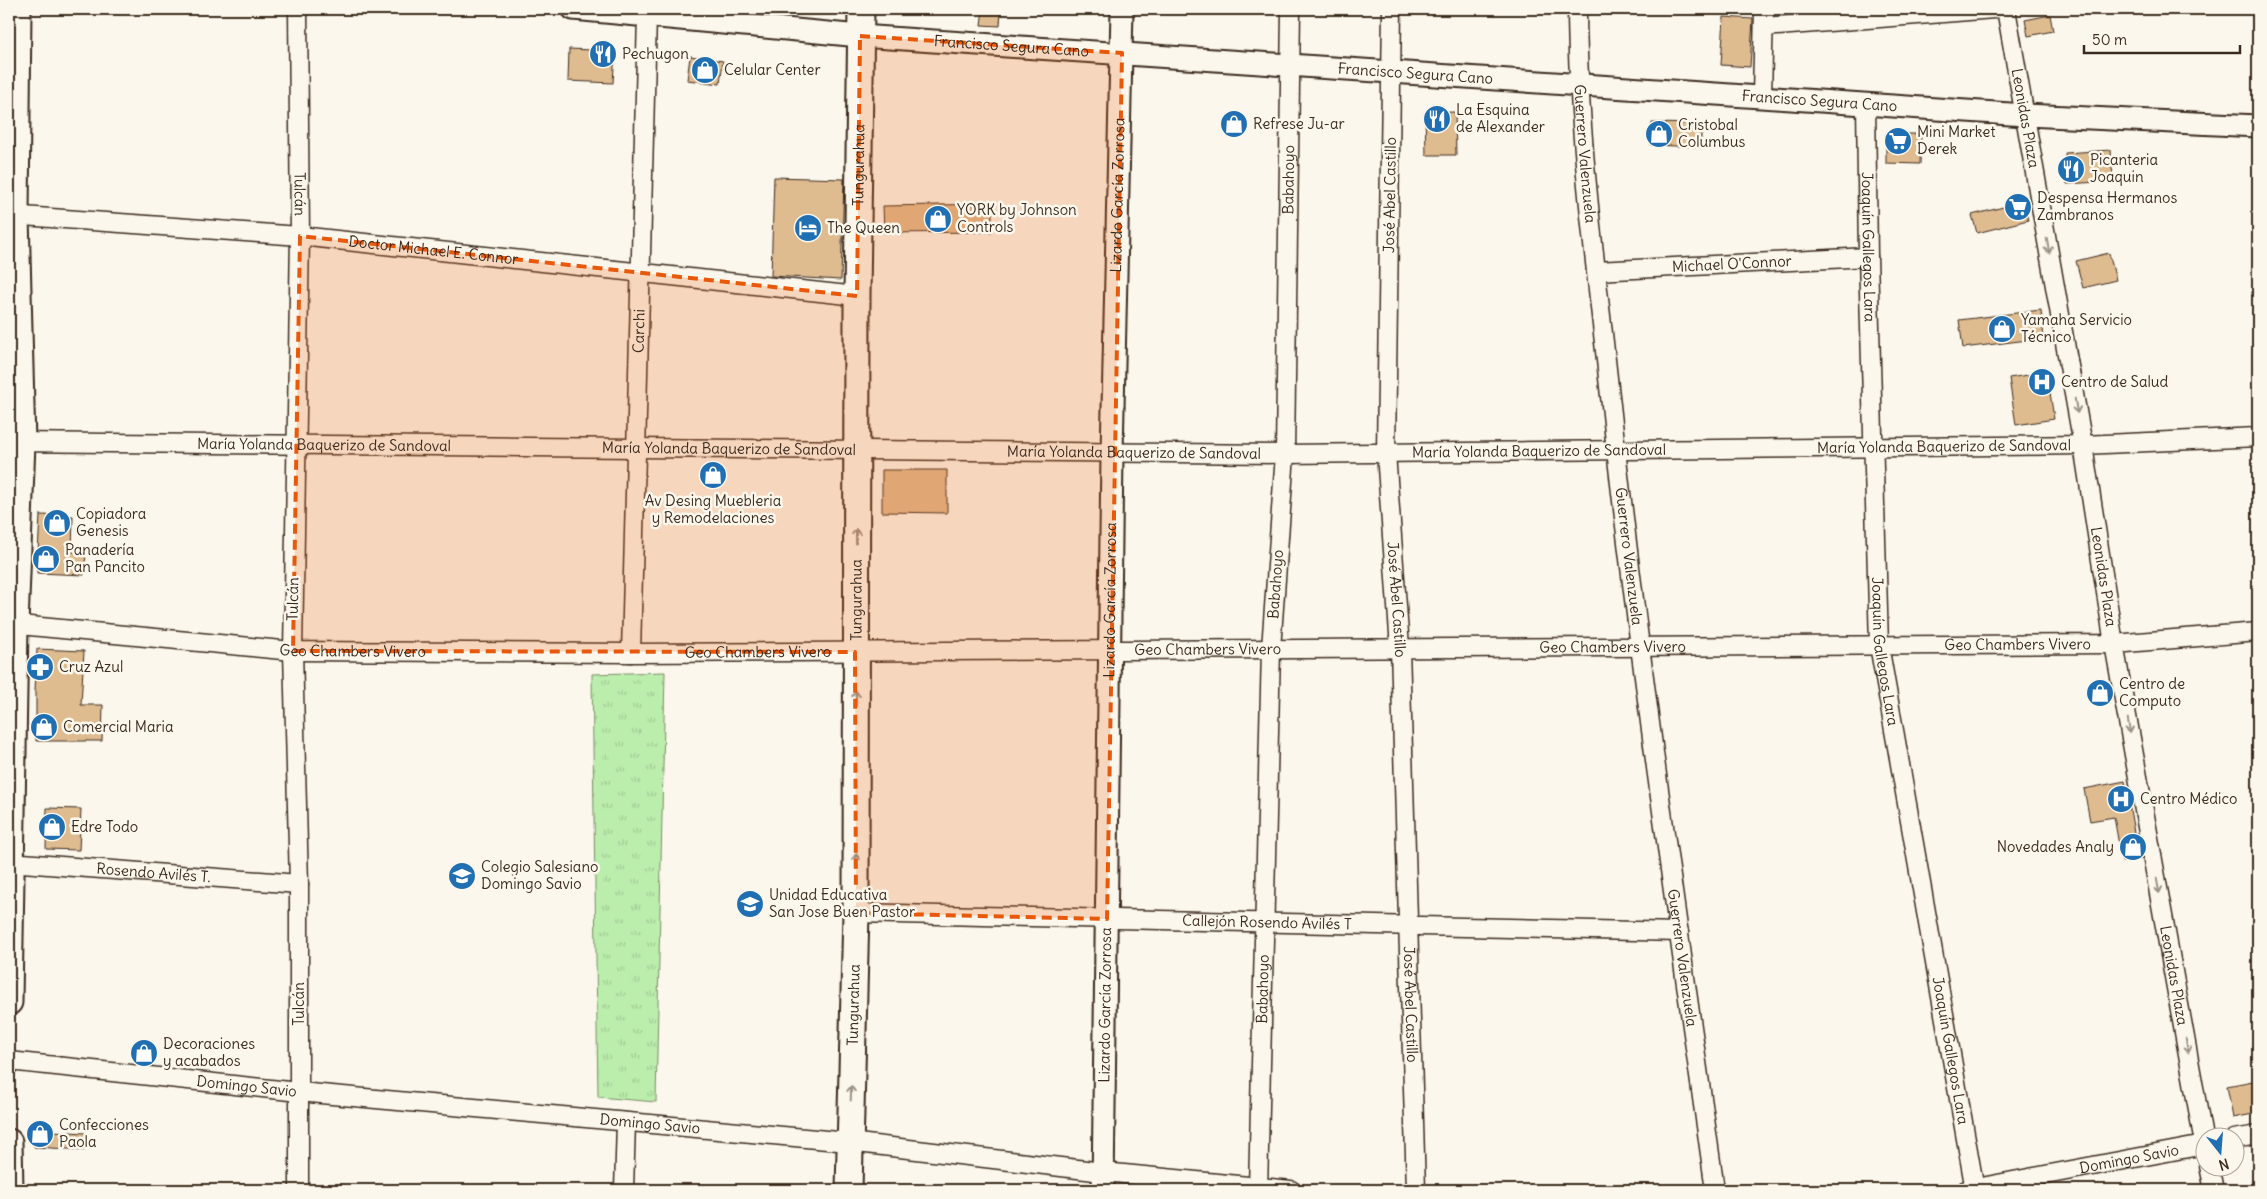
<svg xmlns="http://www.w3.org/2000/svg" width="2267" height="1199" font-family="Delius,sans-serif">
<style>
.park{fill:url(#park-tufts);stroke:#7b8c66}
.building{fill:#dfbb90;stroke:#3b2a1e}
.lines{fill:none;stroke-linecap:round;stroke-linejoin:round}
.minor-casing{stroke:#3b2a1e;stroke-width:21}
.tertiary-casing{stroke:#3b2a1e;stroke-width:25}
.secondary-casing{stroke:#3b2a1e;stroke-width:29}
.minor{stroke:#fbf7ec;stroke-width:18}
.tertiary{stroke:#fbf7ec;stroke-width:21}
.secondary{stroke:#fbf7ec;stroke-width:25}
.oneway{stroke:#9b9085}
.marked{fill:#e8590c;fill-opacity:0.2;stroke:#e8590c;stroke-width:4;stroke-dasharray:10 6;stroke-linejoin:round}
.labels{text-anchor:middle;stroke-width:5;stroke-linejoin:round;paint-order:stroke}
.street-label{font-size:15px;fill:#3b2a1e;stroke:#fbf7ec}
.poi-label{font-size:15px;fill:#3b2a1e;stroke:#fbf7ec;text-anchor:start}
</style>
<defs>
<pattern id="park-tufts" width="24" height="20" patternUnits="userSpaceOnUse" patternTransform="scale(1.25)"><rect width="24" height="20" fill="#bbedad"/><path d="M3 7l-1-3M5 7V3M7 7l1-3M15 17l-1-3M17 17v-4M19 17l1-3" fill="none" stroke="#a2cb94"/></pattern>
</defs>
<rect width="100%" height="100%" fill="#fbf7ec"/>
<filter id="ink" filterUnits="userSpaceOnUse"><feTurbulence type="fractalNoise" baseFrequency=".02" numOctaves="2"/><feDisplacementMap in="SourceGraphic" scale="10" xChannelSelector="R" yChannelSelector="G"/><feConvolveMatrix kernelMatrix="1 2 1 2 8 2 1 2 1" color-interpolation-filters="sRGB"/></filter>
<g filter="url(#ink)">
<!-- park -->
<polygon class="park" points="665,672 656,1102 598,1097 592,674"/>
<!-- building -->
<g class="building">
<polygon points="983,9 1001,9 1000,26 981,25"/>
<polygon points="2050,15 2053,31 2028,36 2025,20"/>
<polygon points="1724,17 1753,19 1750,67 1721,65"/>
<polygon points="569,49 615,51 613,83 568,81"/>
<polygon points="690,56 723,61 720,84 687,80"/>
<polygon points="1455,112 1456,155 1426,155 1425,113"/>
<polygon points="1652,123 1701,124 1701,147 1651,145"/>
<polygon points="1886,134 1921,134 1920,164 1886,163"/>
<polygon points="2111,150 2113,181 2067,184 2065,153"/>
<polygon points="774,177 844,179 841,280 771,276"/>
<polygon points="2023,202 2028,220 1977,233 1972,215"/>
<polygon points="992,204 992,232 884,233 883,206"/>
<polygon points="2109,253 2116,280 2083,288 2076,261"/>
<polygon points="2041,310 2044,338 1963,348 1959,320"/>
<polygon points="2047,372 2054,419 2016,425 2009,378"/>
<polygon points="882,470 947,470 947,513 882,512"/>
<polygon points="40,515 73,516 72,552 86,553 84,575 37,573"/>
<polygon points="37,649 84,651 81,705 103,705 102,741 36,741 36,691 35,691"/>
<polygon points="2125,781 2136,844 2139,843 2142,859 2122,862 2114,817 2090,821 2084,789"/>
<polygon points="47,808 81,809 79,850 46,849"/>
<polygon points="2258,1080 2258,1113 2233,1118 2227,1086"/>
<polygon points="35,1130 86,1133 85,1150 34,1147"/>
</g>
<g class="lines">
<!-- minor casing -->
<g class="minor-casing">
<g id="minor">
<path id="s1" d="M 298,9 L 300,236 L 293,651 L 299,884 L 299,1190"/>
<path id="s2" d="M 1392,9 L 1386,453 L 1400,648 L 1416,1190"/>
<path id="s3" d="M 1577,9 C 1578,138 1596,267 1610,396 C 1639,661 1678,926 1715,1190"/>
<path id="s4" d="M 2006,9 L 2083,445 L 2114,644 L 2204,1143"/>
<polyline points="1764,27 1994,9"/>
<polyline points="1762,96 1764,9"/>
<path id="s5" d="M 1866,103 L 1868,257 L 1879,645 L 1975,1190"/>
<path id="s6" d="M 9,215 L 300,236 L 857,296"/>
<path id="s7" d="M 1596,271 L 1868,257"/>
<path id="s8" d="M 9,442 L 1285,454 L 2083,445 L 2258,437"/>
<path id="s9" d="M 9,624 L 293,651 L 631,653 L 2114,644 L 2258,632"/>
<path id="s10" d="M 631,653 L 647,15"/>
<path id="s11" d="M 9,862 L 299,884"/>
<path id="s12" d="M 856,913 L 1679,932"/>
<path id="s13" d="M 9,1061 L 299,1092 L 849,1142 L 1103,1172 L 1291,1190"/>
<polyline points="2234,1139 2258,1135"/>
<polyline points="2209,1166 2214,1190"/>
<polyline points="624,1190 626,1122"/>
<path id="s14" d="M 1258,1190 L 1271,649 L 1285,454 L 1291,9"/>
<path id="s15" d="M 1966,1190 L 2204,1145"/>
</g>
</g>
<!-- tertiary casing -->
<g class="tertiary-casing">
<g id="tertiary">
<path id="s16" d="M 573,9 L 860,36 L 2025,115 L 2258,126"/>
<path id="s17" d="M 1103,1190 L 1112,453 L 1122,9"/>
</g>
</g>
<!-- secondary casing -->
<g class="secondary-casing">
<g id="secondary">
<polyline points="647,15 647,9"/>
<polyline points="9,1002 15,625 22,443 16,216 18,9"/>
<polyline points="9,1142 10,1190"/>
<path id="s18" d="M 849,1190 L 856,913 L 857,296 L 861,9"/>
</g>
</g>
<!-- minor -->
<use href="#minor" class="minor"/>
<!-- tertiary -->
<use href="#tertiary" class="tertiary"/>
<!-- secondary -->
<use href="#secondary" class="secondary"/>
</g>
<!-- one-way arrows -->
<defs><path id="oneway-shaft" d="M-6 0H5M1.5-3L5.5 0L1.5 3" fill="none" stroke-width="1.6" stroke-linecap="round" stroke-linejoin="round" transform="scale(1.25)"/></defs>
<g class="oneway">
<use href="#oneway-shaft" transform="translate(2048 246) rotate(80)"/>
<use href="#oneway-shaft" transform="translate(2076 406) rotate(80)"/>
<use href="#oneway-shaft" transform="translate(856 536) rotate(-90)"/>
<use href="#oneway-shaft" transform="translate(856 698) rotate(-90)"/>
<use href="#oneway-shaft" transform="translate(2129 726) rotate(80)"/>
<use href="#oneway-shaft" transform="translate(856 861) rotate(-90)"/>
<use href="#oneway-shaft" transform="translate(2158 886) rotate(80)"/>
<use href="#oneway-shaft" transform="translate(2187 1046) rotate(80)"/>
<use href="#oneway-shaft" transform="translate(851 1093) rotate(-88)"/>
</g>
</g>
<!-- marked area -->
<path class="marked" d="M 860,36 L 1122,53 L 1107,919 L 856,913 L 855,652 L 293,651 L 300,236 L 857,296 Z"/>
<!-- icons -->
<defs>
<g id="restaurant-disc" transform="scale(1.4375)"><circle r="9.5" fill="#1f6fb2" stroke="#fbf7ec"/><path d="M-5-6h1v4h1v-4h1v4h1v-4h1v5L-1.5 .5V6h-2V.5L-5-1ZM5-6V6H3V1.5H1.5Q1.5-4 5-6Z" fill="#fff"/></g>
<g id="shop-disc" transform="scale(1.4375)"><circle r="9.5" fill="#1f6fb2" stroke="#fbf7ec"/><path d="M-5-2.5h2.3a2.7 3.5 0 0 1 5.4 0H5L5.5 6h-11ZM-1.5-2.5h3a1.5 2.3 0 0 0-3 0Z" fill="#fff"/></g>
<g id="supermarket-disc" transform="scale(1.4375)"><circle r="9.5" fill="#1f6fb2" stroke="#fbf7ec"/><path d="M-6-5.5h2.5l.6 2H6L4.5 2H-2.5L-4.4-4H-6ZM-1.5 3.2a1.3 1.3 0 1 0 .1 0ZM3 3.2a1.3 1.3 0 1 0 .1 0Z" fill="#fff"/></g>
<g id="hotel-disc" transform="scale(1.4375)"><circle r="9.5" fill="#1f6fb2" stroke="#fbf7ec"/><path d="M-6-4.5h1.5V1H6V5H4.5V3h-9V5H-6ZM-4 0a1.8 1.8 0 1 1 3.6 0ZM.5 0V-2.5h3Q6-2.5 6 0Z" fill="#fff"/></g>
<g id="hospital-disc" transform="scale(1.4375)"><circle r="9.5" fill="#1f6fb2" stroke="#fbf7ec"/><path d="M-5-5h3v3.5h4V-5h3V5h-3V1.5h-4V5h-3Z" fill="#fff"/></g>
<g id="pharmacy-disc" transform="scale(1.4375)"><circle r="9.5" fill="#1f6fb2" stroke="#fbf7ec"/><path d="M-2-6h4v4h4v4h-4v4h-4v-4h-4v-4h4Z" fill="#fff"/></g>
<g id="school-disc" transform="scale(1.4375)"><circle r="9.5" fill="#1f6fb2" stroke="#fbf7ec"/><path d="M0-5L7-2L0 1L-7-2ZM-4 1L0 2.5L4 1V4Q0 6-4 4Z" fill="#fff"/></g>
</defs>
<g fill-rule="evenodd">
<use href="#restaurant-disc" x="603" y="54"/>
<use href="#shop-disc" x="705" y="70"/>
<use href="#restaurant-disc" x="1437" y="119"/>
<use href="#shop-disc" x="1234" y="124"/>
<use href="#shop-disc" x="1659" y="134"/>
<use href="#supermarket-disc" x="1898" y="141"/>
<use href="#restaurant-disc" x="2071" y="169"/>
<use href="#supermarket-disc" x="2018" y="207"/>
<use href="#shop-disc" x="938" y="219"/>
<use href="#hotel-disc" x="808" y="228"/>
<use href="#shop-disc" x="2002" y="329"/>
<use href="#hospital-disc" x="2042" y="382"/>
<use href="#shop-disc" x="713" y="475"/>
<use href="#shop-disc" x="57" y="523"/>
<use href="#shop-disc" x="46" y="559"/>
<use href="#pharmacy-disc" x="40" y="667"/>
<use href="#shop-disc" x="2100" y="693"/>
<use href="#shop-disc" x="44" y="727"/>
<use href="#hospital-disc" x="2121" y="799"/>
<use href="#shop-disc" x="52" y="827"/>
<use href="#shop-disc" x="2133" y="847"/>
<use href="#school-disc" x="462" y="876"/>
<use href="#school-disc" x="750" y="904"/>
<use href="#shop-disc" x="144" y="1053"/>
<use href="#shop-disc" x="40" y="1134"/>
</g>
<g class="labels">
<!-- street labels -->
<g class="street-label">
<text dy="5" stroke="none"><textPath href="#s16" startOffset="440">Francisco Segura Cano</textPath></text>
<text dy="5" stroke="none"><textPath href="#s16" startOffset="845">Francisco Segura Cano</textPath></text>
<text dy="5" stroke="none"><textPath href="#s16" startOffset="1250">Francisco Segura Cano</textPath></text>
<text dy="5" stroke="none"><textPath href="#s4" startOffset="111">Leonidas Plaza</textPath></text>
<text dy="5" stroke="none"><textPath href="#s3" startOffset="145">Guerrero Valenzuela</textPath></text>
<text dy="5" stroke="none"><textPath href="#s18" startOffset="1025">Tungurahua</textPath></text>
<text dy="5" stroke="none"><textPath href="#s14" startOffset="1011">Babahoyo</textPath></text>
<text dy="5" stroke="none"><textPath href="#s1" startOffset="185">Tulcán</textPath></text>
<text dy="5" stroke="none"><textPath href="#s17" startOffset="995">Lizardo García Zorrosa</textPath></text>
<text transform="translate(1390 195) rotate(-89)" y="5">José Abel Castillo</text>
<text dy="5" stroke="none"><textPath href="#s5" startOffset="144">Joaquín Gallegos Lara</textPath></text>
<text dy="5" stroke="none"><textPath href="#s6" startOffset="426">Doctor Michael E. Connor</textPath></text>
<text dy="5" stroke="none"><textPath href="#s7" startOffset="136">Michael O'Connor</textPath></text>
<text dy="5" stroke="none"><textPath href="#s10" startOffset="322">Carchi</textPath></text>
<text dy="5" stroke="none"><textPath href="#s8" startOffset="315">María Yolanda Baquerizo de Sandoval</textPath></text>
<text dy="5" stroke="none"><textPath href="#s8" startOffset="1935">María Yolanda Baquerizo de Sandoval</textPath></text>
<text dy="5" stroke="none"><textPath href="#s8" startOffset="720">María Yolanda Baquerizo de Sandoval</textPath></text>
<text dy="5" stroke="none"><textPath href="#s8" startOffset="1530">María Yolanda Baquerizo de Sandoval</textPath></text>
<text dy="5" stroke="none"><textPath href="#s8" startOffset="1125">María Yolanda Baquerizo de Sandoval</textPath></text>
<text dy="5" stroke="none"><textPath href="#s3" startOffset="550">Guerrero Valenzuela</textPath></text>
<text dy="5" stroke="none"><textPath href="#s4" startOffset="576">Leonidas Plaza</textPath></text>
<text dy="5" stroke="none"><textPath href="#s14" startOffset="606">Babahoyo</textPath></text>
<text transform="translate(293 599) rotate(-89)" y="5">Tulcán</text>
<text dy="5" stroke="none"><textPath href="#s17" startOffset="590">Lizardo García Zorrosa</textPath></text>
<text dy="5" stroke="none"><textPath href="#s18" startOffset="590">Tungurahua</textPath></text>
<text dy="5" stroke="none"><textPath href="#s2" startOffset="591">José Abel Castillo</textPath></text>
<text dy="5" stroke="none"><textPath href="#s9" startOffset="2010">Geo Chambers Vivero</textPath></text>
<text dy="5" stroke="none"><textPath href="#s9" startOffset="1605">Geo Chambers Vivero</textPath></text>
<text dy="5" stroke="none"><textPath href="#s9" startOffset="345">Geo Chambers Vivero</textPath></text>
<text dy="5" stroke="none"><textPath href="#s9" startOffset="1200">Geo Chambers Vivero</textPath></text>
<text dy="5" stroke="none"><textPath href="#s5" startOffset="549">Joaquín Gallegos Lara</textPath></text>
<text dy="5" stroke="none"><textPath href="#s9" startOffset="750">Geo Chambers Vivero</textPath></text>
<text dy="5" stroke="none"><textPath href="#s11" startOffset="145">Rosendo Avilés T.</textPath></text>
<text dy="5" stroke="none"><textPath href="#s12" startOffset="411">Callejón Rosendo Avilés T</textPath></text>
<text dy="5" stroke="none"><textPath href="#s3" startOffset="955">Guerrero Valenzuela</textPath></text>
<text dy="5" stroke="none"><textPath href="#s4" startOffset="981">Leonidas Plaza</textPath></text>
<text dy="5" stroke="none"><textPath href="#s14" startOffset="201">Babahoyo</textPath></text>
<text transform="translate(299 1004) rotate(-90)" y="5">Tulcán</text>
<text dy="5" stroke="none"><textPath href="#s18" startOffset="185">Tungurahua</textPath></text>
<text dy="5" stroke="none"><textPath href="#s17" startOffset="185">Lizardo García Zorrosa</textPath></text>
<text dy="5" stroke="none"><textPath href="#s2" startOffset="996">José Abel Castillo</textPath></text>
<text dy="5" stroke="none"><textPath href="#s5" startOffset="954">Joaquín Gallegos Lara</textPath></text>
<text dy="5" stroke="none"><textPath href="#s13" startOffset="239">Domingo Savio</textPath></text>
<text dy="5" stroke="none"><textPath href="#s13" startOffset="644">Domingo Savio</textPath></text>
<text dy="5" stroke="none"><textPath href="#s15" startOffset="166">Domingo Savio</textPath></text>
</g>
<!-- poi labels -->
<g class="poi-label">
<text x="622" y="59">Pechugon</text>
<text x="724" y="75">Celular Center</text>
<text x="1456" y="115">La Esquina<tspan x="1456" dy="17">de Alexander</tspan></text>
<text x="1253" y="129">Refrese Ju-ar</text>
<text x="1678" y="130">Cristobal<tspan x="1678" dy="17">Columbus</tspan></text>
<text x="1917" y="137">Mini Market<tspan x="1917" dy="17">Derek</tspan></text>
<text x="2090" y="165">Picanteria<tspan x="2090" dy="17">Joaquin</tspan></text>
<text x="2037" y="203">Despensa Hermanos<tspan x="2037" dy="17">Zambranos</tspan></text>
<text x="957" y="215">YORK by Johnson<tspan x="957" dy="17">Controls</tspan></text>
<text x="827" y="233">The Queen</text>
<text x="2021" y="325">Yamaha Servicio<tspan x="2021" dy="17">Técnico</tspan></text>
<text x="2061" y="387">Centro de Salud</text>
<text x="713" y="506" text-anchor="middle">Av Desing Muebleria<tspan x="713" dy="17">y Remodelaciones</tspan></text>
<text x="76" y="519">Copiadora<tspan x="76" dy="17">Genesis</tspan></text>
<text x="65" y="555">Panadería<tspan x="65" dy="17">Pan Pancito</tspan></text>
<text x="59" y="672">Cruz Azul</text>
<text x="2119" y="689">Centro de<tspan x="2119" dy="17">Computo</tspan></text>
<text x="63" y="732">Comercial Maria</text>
<text x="2140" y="804">Centro Médico</text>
<text x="71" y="832">Edre Todo</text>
<text x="2114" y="852" text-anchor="end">Novedades Analy</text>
<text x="481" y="872">Colegio Salesiano<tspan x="481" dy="17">Domingo Savio</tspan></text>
<text x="769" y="900">Unidad Educativa<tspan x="769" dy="17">San Jose Buen Pastor</tspan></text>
<text x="163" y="1049">Decoraciones<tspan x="163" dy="17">y acabados</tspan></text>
<text x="59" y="1130">Confecciones<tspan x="59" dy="17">Paola</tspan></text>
</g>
</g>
<!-- margin -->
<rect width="2267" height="1199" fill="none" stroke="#fbf7ec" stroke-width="30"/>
<rect x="15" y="15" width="2237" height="1169" fill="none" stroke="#3b2a1e" stroke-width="2" filter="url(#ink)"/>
<!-- north arrow -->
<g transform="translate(2220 1152) rotate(163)"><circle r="24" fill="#fbf7ec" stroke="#aea59a"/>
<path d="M0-4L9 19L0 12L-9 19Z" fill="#1f6fb2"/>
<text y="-8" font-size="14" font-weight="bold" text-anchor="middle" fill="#3b2a1e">N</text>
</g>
<!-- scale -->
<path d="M2084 45v8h156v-8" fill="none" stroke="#3b2a1e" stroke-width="2.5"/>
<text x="2092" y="45" font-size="15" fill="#3b2a1e" stroke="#fbf7ec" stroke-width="4" paint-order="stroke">50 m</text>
</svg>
